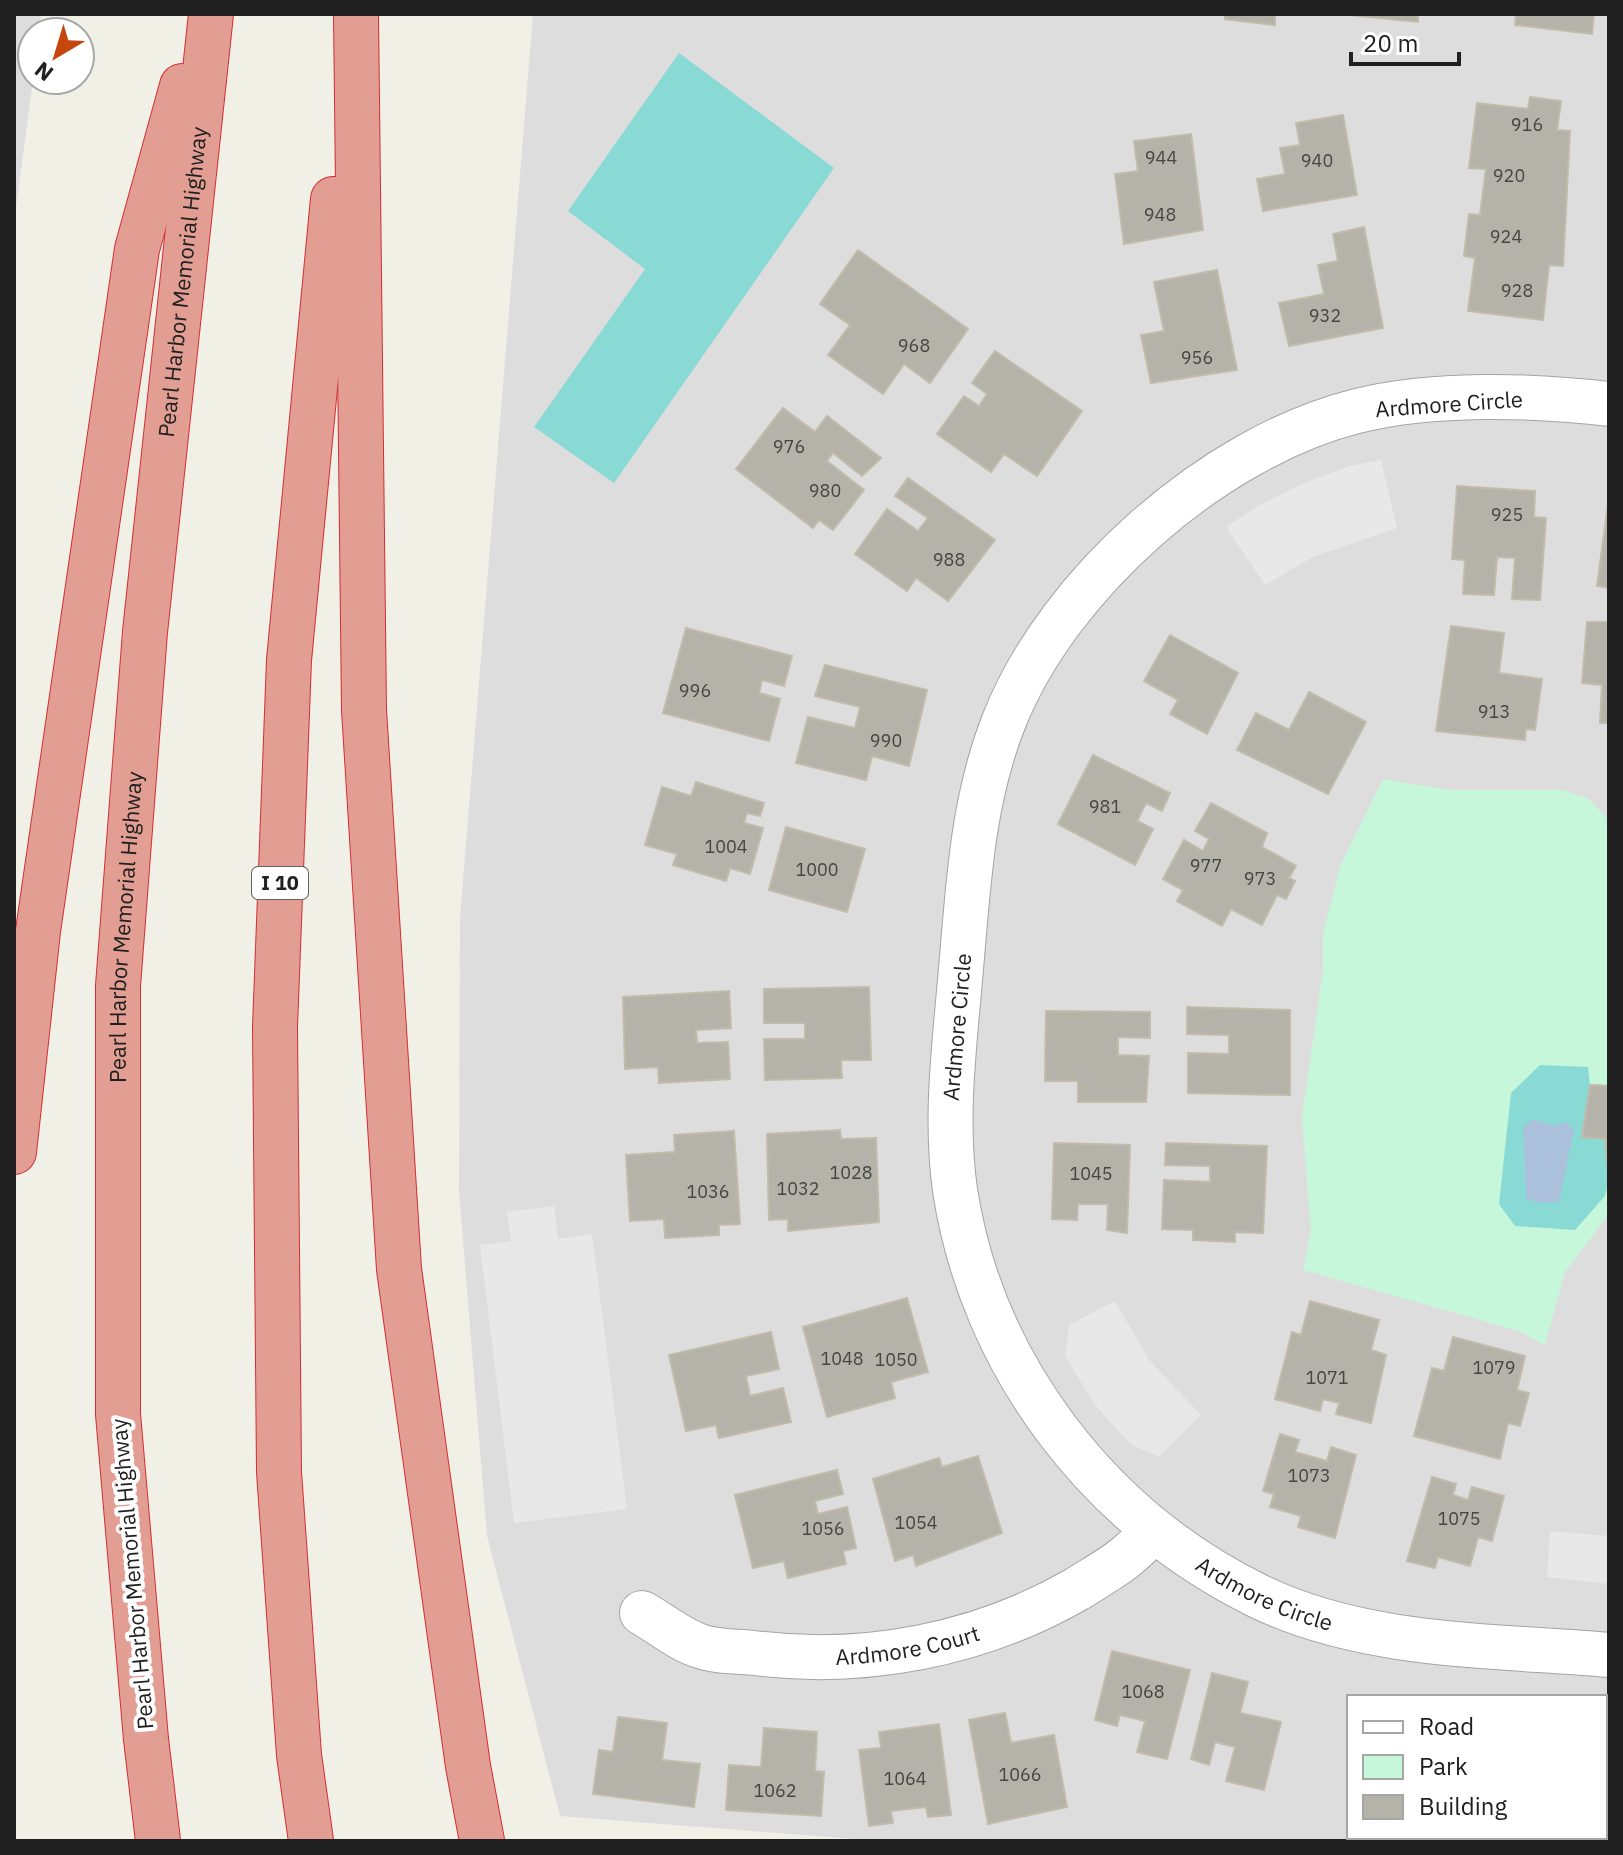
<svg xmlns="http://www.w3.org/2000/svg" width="1623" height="1855" font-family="'IBM Plex Sans',sans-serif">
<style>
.residential{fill:#dedddd;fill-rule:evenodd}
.park{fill:#c7f7da}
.pitch{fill:#89dad5}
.parking{fill:#e8e8e8}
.water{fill:#aac0db}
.building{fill:#b5b3a9;stroke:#c1bbaa;stroke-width:2}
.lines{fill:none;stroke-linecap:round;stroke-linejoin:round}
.minor-casing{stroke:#a4a4a4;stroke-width:46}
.highway-casing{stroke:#d22f33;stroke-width:46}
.minor{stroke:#fff;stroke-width:44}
.highway{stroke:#e39e93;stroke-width:44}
.labels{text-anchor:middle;stroke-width:8;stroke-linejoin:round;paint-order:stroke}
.number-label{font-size:18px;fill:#454542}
.shield{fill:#fff;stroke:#636363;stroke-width:2}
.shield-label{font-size:20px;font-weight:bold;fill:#202020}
.street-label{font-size:22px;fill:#202020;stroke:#fff}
</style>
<rect width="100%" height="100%" fill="#f0f0e7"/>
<!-- residential -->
<g class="residential">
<polygon points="14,14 41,14 39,32 32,32 33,80 14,223"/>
<path d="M 533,14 L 1609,14 L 1609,1841 L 880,1841 L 560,1816 L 487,1536 L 459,1191 L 460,918 ZM 1349,1697 L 1605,1697 L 1605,1837 L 1349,1837 Z"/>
</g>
<!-- park -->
<polygon class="park" points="1383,779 1450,790 1562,790 1588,798 1608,820 1609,1214 1565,1272 1545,1345 1519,1331 1303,1270 1311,1230 1302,1117 1323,971 1323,934 1340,866"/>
<!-- pitch -->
<g class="pitch">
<polygon points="679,53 834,168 614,483 534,427 645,269 568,211"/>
<polygon points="1540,1065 1588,1067 1590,1085 1609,1086 1609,1180 1605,1196 1575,1230 1515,1226 1499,1204 1511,1093"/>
</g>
<!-- parking -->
<g class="parking">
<polygon points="1381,460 1397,528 1313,557 1265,585 1226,527 1256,507 1306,482 1350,466"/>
<polygon points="554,1206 558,1239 592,1234 627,1509 514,1523 480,1245 511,1241 507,1212"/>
<polygon points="1115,1301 1149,1360 1201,1415 1159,1457 1130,1444 1095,1405 1065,1356 1069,1325"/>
<polygon points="1550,1531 1609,1536 1609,1584 1547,1577"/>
</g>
<!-- water -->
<polygon class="water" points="1533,1119 1554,1126 1565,1122 1574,1129 1559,1202 1542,1203 1526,1199 1523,1128"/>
<!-- building -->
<g class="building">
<polygon points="1225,14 1275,14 1275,25 1225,19"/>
<polygon points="1340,14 1418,14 1418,22"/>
<polygon points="1516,14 1594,14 1592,34 1515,25"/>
<polygon points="1530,97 1561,101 1557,130 1570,131 1563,266 1549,265 1543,320 1468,311 1475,258 1464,256 1469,214 1480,215 1486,169 1469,168 1477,103 1528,109"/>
<polygon points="1343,115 1357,195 1263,211 1257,179 1285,174 1280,148 1300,145 1296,123"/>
<polygon points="1191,134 1203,230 1124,244 1115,174 1138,171 1134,141"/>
<polygon points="1364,227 1383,328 1289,346 1279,303 1324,294 1318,265 1338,261 1333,234"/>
<polygon points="858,250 968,329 930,383 904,364 883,394 828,355 850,325 820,304"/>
<polygon points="1217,270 1237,370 1151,383 1141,335 1164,331 1154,282"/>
<polygon points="995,351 1082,411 1037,476 1004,454 991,472 937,434 964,396 979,406 987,394 972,383"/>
<polygon points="783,408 815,432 827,416 881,458 862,476 833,453 827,461 864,490 833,530 819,520 813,528 736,469"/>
<polygon points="908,478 995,540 948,601 916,578 907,591 855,554 887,509 918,531 928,518 895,496"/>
<polygon points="1457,486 1535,491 1534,517 1546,518 1540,600 1512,599 1515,558 1497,557 1494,595 1463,594 1465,560 1452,559"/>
<polygon points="1609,497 1609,588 1597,586"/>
<polygon points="1587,622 1609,622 1609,723 1600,723 1602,685 1582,683"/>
<polygon points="1451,626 1504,633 1499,673 1542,679 1535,730 1526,729 1525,740 1436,731"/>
<polygon points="686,628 792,656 784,686 762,680 759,693 780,699 769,741 663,713"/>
<polygon points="1170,635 1238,673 1207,734 1170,714 1178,700 1144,681"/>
<polygon points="825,665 927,690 909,766 872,756 866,780 796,763 808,717 855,728 860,707 815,696"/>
<polygon points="1309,692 1366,722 1328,794 1237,750 1256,713 1289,730"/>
<polygon points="1093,755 1170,793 1162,811 1146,803 1137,821 1153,829 1135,865 1058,824"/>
<polygon points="696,782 764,803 760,816 747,813 744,823 763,828 750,874 730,868 726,881 673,865 677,854 645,845 662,787 691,796"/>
<polygon points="1211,803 1267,833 1262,847 1296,866 1289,878 1295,881 1286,899 1277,895 1262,925 1231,909 1222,926 1177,901 1183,890 1163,879 1184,840 1203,851 1209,839 1195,831"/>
<polygon points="786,827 865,849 847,912 769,890"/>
<polygon points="869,987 871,1060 841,1060 842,1078 765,1080 764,1039 805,1039 805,1023 764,1023 764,989"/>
<polygon points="729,991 731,1028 696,1030 697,1043 728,1042 730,1079 659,1083 658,1067 625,1069 623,997"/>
<polygon points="1187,1007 1290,1010 1290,1095 1188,1093 1188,1053 1229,1054 1229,1035 1187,1034"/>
<polygon points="1046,1011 1150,1012 1150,1038 1118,1037 1118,1055 1149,1056 1146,1102 1078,1102 1078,1081 1045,1081"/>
<polygon points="1590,1085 1609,1086 1609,1180 1605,1139 1582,1137"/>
<polygon points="840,1130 841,1139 876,1138 879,1222 788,1231 788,1219 769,1220 767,1134"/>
<polygon points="734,1131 740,1224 719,1225 719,1235 665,1238 664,1219 630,1221 626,1155 675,1152 674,1135"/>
<polygon points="1054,1143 1130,1145 1127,1233 1107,1230 1108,1204 1078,1204 1077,1220 1052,1219"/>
<polygon points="1166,1143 1267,1146 1263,1233 1235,1232 1235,1242 1193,1240 1193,1230 1162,1229 1164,1180 1210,1182 1210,1166 1165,1165"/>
<polygon points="907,1298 928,1372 891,1382 895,1398 827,1417 803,1327"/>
<polygon points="1310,1301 1379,1320 1371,1350 1386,1355 1371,1423 1336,1414 1339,1403 1323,1399 1320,1411 1275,1399 1292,1332 1301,1335"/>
<polygon points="771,1332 779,1369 746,1376 750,1396 783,1388 791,1422 719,1438 716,1425 686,1431 669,1355"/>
<polygon points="1453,1337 1525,1356 1517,1390 1529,1393 1520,1426 1508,1423 1500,1459 1414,1436 1432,1368 1444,1371"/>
<polygon points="1280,1434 1299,1440 1295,1452 1327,1461 1331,1447 1356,1455 1335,1538 1298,1527 1301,1516 1270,1507 1274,1494 1263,1491"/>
<polygon points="978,1456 1002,1533 916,1566 913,1555 895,1561 873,1479 939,1458 942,1467"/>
<polygon points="837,1470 843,1494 815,1501 818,1514 847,1507 856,1548 843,1551 846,1564 788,1578 784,1561 753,1568 735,1495"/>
<polygon points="1432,1477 1456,1484 1453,1495 1468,1500 1472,1487 1504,1496 1492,1541 1478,1537 1470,1566 1438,1557 1435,1568 1407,1561"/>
<polygon points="1112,1651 1190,1670 1167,1759 1137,1752 1145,1721 1120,1715 1117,1726 1095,1720"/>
<polygon points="1212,1673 1248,1682 1240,1713 1281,1722 1264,1790 1226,1781 1235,1747 1215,1742 1209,1765 1191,1759"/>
<polygon points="1005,1713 1011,1743 1054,1735 1067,1807 988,1824 969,1720"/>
<polygon points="618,1717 667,1723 662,1760 700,1764 694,1807 593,1794 599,1750 613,1752"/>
<polygon points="939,1724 951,1815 928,1817 926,1807 891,1811 893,1823 869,1826 859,1750 881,1748 879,1732"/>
<polygon points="764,1728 817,1732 815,1771 824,1772 821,1816 726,1810 729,1765 761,1767"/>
<polygon points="1607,1767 1609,1767 1609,1827 1605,1827"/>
</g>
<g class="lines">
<!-- minor casing -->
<g class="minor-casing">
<g id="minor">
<path id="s1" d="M 1609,404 C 1531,395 1434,392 1357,411 C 1213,447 1058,584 1004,721 C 971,804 968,892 960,980 C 954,1049 945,1120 955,1190 C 982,1366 1099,1518 1258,1596 C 1364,1648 1494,1645 1609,1655"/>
<path id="s2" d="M 642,1613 C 660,1623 680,1640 700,1646 C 716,1652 737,1651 754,1653 C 865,1667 980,1645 1077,1589 C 1109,1569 1128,1560 1153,1530"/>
</g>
</g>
<!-- highway casing -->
<g class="highway-casing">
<g id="highway">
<polyline points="356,14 364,710 399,1269 468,1766 482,1841"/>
<polyline points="14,1152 38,931 137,249 182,86"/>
<path id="s3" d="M 158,1841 L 146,1739 L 118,1414 L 118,986 L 145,632 L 211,14"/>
<polyline points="311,1841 299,1755 279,1472 275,1027 289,660 333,199"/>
</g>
</g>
<!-- minor -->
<use href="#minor" class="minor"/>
<!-- highway -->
<use href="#highway" class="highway"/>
</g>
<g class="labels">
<!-- number labels -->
<g class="number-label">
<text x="1527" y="131">916</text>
<text x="1161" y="164">944</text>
<text x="1317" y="167">940</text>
<text x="1509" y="182">920</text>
<text x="1160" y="221">948</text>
<text x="1506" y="243">924</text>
<text x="1517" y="297">928</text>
<text x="1325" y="322">932</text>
<text x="914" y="352">968</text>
<text x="1197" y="364">956</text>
<text x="789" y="453">976</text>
<text x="825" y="497">980</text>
<text x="1507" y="521">925</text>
<text x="949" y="566">988</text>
<text x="695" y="697">996</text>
<text x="1494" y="718">913</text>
<text x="886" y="747">990</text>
<text x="1105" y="813">981</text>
<text x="726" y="853">1004</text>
<text x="1206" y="872">977</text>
<text x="817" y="876">1000</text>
<text x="1260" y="885">973</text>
<text x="851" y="1179">1028</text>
<text x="1091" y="1180">1045</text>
<text x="798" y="1195">1032</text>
<text x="708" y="1198">1036</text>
<text x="842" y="1365">1048</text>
<text x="896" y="1366">1050</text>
<text x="1494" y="1374">1079</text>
<text x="1327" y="1384">1071</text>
<text x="1309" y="1482">1073</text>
<text x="1459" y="1525">1075</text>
<text x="916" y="1529">1054</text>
<text x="823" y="1535">1056</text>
<text x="1143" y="1698">1068</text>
<text x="1020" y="1781">1066</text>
<text x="905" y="1785">1064</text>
<text x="775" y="1797">1062</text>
</g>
<!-- shield labels -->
<rect class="shield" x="252" y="867" width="56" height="32" rx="6"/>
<g class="shield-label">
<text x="280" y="890">I 10</text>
</g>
<!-- street labels -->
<g class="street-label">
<text dy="8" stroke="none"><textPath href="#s3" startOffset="1564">Pearl Harbor Memorial Highway</textPath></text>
<text transform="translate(1449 404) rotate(-4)" y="8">Ardmore Circle</text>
<text dy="8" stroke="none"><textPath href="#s3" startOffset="916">Pearl Harbor Memorial Highway</textPath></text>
<text transform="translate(957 1027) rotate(-85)" y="8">Ardmore Circle</text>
<text transform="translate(132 1574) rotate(-95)" y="8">Pearl Harbor Memorial Highway</text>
<text dy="8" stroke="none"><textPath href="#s1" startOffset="1744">Ardmore Circle</textPath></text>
<text dy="8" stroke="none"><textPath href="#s2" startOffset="276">Ardmore Court</textPath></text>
</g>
</g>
<!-- border -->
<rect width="1623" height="1855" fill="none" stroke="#202020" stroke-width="32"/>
<!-- legend -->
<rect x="1347" y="1695" width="260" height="144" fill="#ffffff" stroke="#a6a6a6" stroke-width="2"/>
<rect x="1363" y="1721" width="40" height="12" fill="#ffffff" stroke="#a6a6a6" stroke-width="2"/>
<text x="1419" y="1735" font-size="24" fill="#202020">Road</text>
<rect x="1363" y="1755" width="40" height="24" fill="#c7f7da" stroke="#a6a6a6" stroke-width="2"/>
<text x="1419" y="1775" font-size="24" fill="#202020">Park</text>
<rect x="1363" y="1795" width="40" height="24" fill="#b5b3a9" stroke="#a6a6a6" stroke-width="2"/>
<text x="1419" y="1815" font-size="24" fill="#202020">Building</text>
<!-- north arrow -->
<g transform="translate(56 56) rotate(218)"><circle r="38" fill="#ffffff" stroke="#a6a6a6" stroke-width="2"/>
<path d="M0-6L14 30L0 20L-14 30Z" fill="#c5470b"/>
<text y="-12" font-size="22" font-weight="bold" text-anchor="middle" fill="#202020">N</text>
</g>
<!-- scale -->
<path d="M1351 52v12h108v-12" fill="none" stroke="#202020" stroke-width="4"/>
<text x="1363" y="52" font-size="24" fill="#202020" stroke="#ffffff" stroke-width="6" paint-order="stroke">20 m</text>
</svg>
